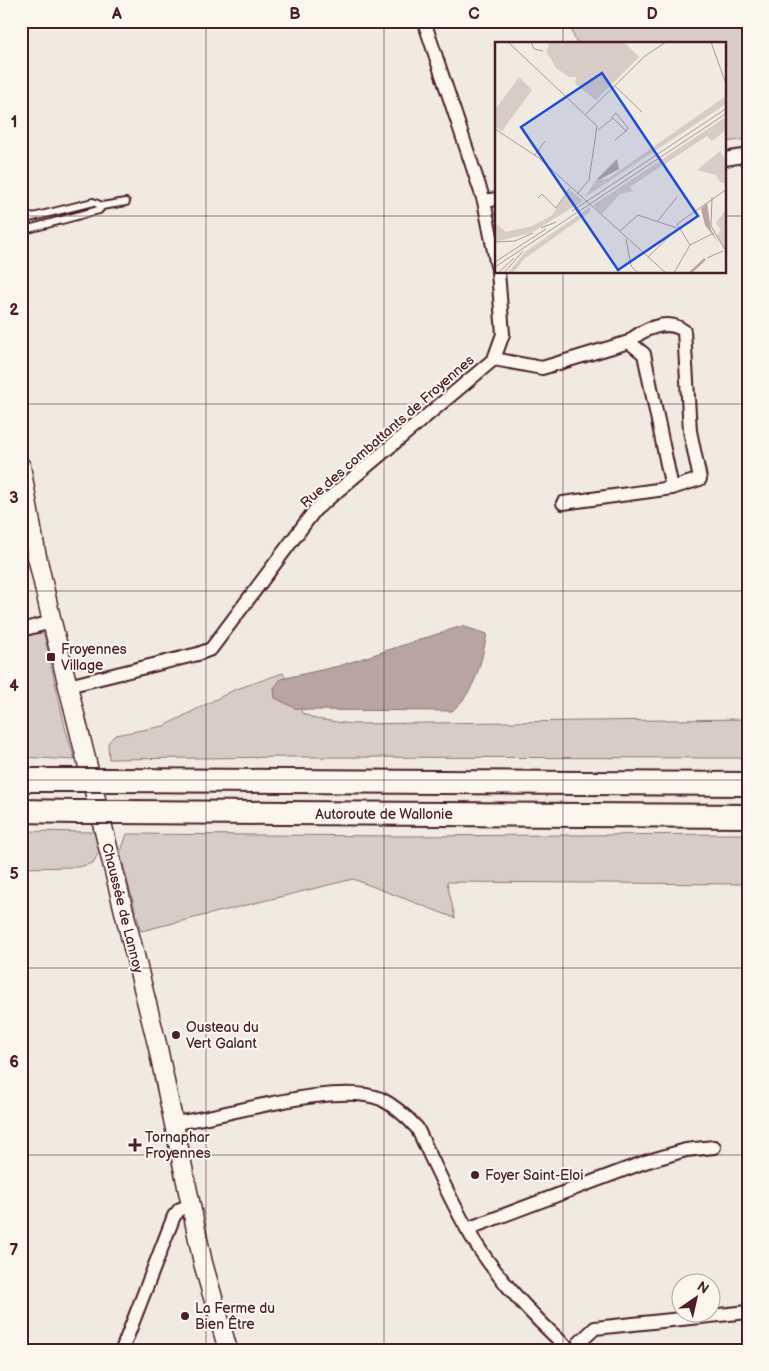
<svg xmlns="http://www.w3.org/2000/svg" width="769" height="1371" font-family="'Balsamiq Sans',sans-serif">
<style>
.green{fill:#d8ccc6;stroke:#917678}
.water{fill:#b8a4a2;stroke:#8c6f72}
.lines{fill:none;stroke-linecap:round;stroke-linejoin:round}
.lane-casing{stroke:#4a1f2b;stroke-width:10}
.street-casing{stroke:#4a1f2b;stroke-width:16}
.secondary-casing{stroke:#4a1f2b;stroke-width:21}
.highway-casing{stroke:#4a1f2b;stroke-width:26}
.lane{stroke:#fbf7ec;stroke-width:6}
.street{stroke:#fbf7ec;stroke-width:12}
.secondary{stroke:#fbf7ec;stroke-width:18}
.highway{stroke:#fbf7ec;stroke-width:22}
.highway-bridge-casing{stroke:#4a1f2b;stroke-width:26;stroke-linecap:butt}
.highway-bridge{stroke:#fbf7ec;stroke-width:22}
.grid{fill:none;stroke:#4a1f2b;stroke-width:1;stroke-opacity:0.55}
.poi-dot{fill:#4a1f2b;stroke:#fbf7ec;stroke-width:2}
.labels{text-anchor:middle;stroke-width:4;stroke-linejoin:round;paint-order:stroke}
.street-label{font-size:14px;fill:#4a1f2b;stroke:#fbf7ec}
.poi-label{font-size:14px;fill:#4a1f2b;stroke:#fbf7ec;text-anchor:start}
.inset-river{fill:none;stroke:#b8a4a2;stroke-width:2.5}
.inset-road{fill:none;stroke:#ae9998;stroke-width:1}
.view{fill:#1d4ed8;fill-opacity:0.15;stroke:#1d4ed8;stroke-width:2.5}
.inset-edge{fill:none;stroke:#4a1f2b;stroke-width:2.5}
.neatline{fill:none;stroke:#4a1f2b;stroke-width:2}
.grid-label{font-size:16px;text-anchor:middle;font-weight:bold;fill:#4a1f2b}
</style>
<rect width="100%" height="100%" fill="#f0eae0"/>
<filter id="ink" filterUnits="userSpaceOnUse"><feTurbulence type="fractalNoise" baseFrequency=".02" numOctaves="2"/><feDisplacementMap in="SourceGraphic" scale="10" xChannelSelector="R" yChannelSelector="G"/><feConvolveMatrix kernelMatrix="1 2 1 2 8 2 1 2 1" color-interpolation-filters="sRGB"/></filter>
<g filter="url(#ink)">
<!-- green -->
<g class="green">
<polygon points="569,21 748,21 748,139 725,142 725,44 581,44 575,40"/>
<polygon points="26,631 44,634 65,727 75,760 21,757 21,633"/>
<polygon points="283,673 302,713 316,719 351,724 748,719 748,758 294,757 109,759 108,743 115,735 164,726 234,690"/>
<polygon points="21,831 95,832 100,850 93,863 78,867 21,868"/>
<polygon points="127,834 400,836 748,834 748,884 447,882 455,918 353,879 141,931 120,854"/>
</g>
<!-- water -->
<path class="water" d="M 462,626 L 487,634 C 481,663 476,691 452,711 L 307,710 L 295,708 L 275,698 L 274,688 L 281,679 L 339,666 Z"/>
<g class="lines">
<!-- lane casing -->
<g class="lane-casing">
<g id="lane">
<polyline points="102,206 126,202"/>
<polyline points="21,220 93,202 102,206 99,210 21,231"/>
</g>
</g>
<!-- street casing -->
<g class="street-casing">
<g id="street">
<polyline points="424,21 484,201 497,266"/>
<polyline points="725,159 748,155"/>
<polyline points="484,201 497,199"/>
<path d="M 629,342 C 642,329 668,318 684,331 L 690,431 L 700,479 L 672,488"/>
<polyline points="494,359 542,368 629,342 644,354 672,488 563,503"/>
<polyline points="21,630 52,622"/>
<polyline points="68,686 198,654 211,649 315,510 494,359 503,334 498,272"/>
<path d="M 174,1123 C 224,1117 338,1080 381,1099 C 395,1106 407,1117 417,1128 C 433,1161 448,1195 466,1227 C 490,1271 533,1317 570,1350"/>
<polyline points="467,1229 645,1162 686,1150 714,1147"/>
<polyline points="122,1350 174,1216 180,1209 191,1206"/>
<polyline points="580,1350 579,1343 595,1328 748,1312"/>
</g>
</g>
<!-- secondary casing -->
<g class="secondary-casing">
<polyline id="secondary" points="21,466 36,552 52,622 158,1048 203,1263 228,1350"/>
</g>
<!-- highway casing -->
<g class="highway-casing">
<g id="highway">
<polyline points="21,780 67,780"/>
<polyline points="114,780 748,784"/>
<polyline points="21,811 75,812"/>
<polyline points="122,812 748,816"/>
</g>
</g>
<!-- lane -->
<use href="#lane" class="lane"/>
<!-- street -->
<use href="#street" class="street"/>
<!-- secondary -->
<use href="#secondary" class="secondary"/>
<!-- highway -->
<use href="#highway" class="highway"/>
<!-- highway-bridge casing -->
<g class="highway-bridge-casing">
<g id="highway-bridge">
<polyline points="67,780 114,780"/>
<polyline points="75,812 122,812"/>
</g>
</g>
<!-- highway-bridge -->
<use href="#highway-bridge" class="highway-bridge"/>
</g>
</g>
<!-- grid -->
<path class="grid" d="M 206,21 L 206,1350M 384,21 L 384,1350M 563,21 L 563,44M 21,216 L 497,216M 725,216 L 748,216M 563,272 L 563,1350M 21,404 L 748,404M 21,591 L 748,591M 21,780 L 748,780M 21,968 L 748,968M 21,1155 L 748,1155"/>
<!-- markers -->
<g class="poi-dot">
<rect x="46" y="652" width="10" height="10" rx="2.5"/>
<circle cx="176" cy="1035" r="5"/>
<path d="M132.5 1137.5h5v5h5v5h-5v5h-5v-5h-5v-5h5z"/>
<circle cx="475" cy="1175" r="5"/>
<circle cx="185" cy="1316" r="5"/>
</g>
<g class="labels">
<!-- street labels -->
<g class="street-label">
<text transform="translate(387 431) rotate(-41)" y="5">Rue des combattants de Froyennes</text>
<text x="384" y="819">Autoroute de Wallonie</text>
<text transform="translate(123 908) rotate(76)" y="5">Chaussée de Lannoy</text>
</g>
<!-- poi labels -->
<g class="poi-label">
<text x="61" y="654">Froyennes<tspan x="61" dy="16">Village</tspan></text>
<text x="186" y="1032">Ousteau du<tspan x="186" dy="16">Vert Galant</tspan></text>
<text x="145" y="1142">Tornaphar<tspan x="145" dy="16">Froyennes</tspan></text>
<text x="485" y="1180">Foyer Saint-Eloi</text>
<text x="195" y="1313">La Ferme du<tspan x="195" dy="16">Bien Être</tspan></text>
</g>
</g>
<!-- overview -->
<g transform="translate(495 42)">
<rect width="231" height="231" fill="#f0eae0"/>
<path d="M 52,0 L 129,0 L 144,15 L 101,58 L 80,42 L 81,35 L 74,35 L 61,26 L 51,9 L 54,4 ZM 24,35 L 37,48 L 7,89 L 0,85 L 0,68 ZM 231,54 L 231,62 L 90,155 L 103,135 L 108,138 L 114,136 ZM 231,75 L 231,88 L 217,99 L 212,94 L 135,145 L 138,149 L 125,152 L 107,172 L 98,163 ZM 225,109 L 231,118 L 231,141 L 226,141 L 221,133 L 202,128 ZM 75,148 L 88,159 L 36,191 L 0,200 L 0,181 L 11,190 L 37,184 L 56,174 ZM 95,165 L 95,170 L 29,217 L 18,231 L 13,231 L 30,210 ZM 231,167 L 231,210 L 222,194 L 226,188 L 221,181 Z" fill="#d8ccc6"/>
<path d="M 122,117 L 124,127 L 104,138 L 103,136 ZM 212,161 L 216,188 L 224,201 L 210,183 L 206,167 Z" fill="#b8a4a2"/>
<path class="inset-river" d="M 195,231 L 210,217"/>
<path class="inset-road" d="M 13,0 L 102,84 L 94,138 L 82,152M 36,0 L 39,7 L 48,9M 216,0 L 232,45M 120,44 L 147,70M 91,72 L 150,14 L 171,0M 116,76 L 121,71 L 133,86 L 131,89M 0,87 L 44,116 L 171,231M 103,88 L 118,76 L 131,89 L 120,98M 40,113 L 50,99M 217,155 L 216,184 L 232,211M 43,156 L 47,152 L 61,166 L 75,146M 77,169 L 232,66M 162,180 L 182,155M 46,186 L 61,180M 125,189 L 143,173 L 182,186M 131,197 L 136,224 L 143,231M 0,200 L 20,199 L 38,191M 195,203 L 182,182 L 232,147M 195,203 L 219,191M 153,215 L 182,187M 212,216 L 228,209M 0,220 L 51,187M 0,225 L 232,71M 3,231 L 19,216M 9,231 L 28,209M 179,231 L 195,203"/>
<path class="view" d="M 107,31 L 203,174 L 123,228 L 26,85 Z"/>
<rect width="231" height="231" class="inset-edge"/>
</g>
<!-- margin -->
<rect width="769" height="1371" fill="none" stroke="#fbf7ec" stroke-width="55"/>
<!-- north arrow -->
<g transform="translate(696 1298) rotate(34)"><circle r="24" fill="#fbf7ec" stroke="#b4a19f"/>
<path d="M0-4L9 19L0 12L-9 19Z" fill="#4a1f2b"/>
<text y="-8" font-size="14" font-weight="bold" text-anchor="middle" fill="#4a1f2b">N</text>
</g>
<rect x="28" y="28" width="714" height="1316" class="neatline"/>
<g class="grid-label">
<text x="117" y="19">A</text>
<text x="295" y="19">B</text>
<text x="474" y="19">C</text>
<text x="652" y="19">D</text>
<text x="14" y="127">1</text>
<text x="14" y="315">2</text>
<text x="14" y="503">3</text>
<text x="14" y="691">4</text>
<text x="14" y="879">5</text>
<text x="14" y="1067">6</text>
<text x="14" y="1255">7</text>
</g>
</svg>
